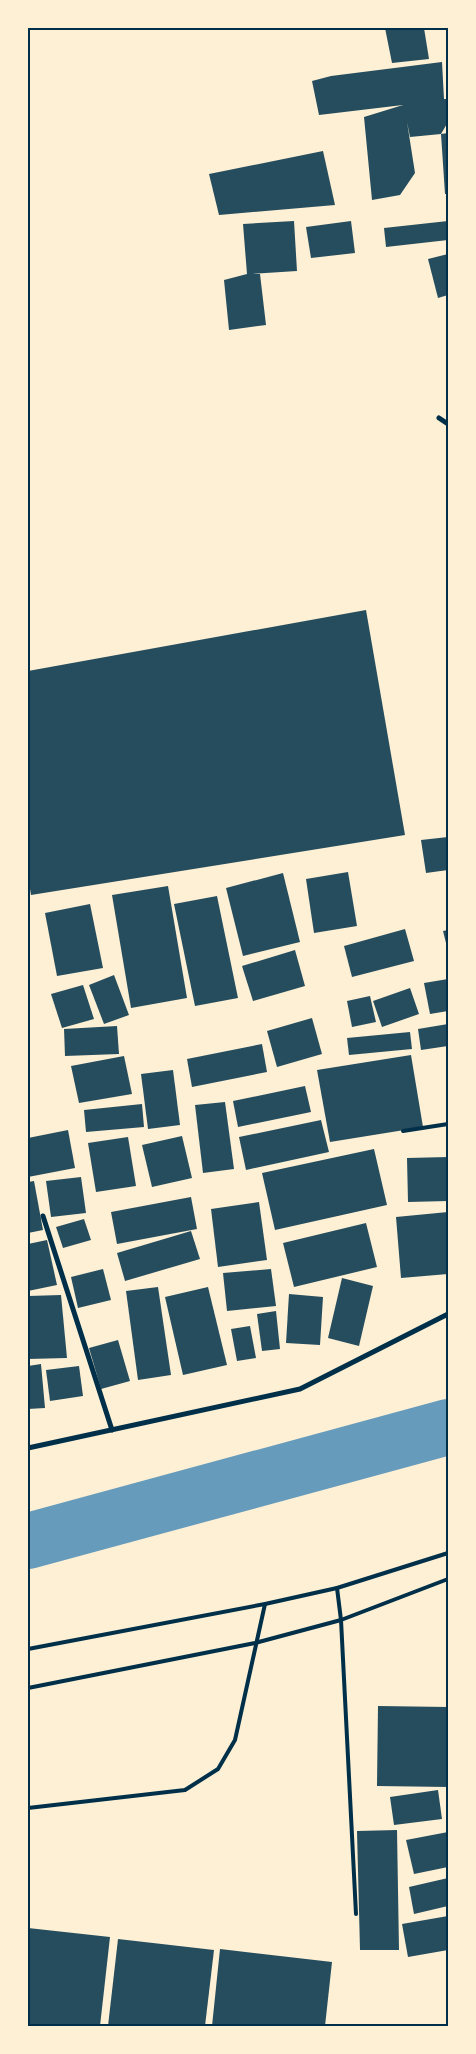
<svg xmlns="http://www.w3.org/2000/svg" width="476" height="2054" font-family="'PT Sans Narrow',sans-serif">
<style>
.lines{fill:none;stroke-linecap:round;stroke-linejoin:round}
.river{stroke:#669bbc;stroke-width:56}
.building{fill:#264d5e}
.service{stroke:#003049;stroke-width:4}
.minor{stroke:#003049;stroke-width:5}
.neatline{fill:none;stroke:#003049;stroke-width:2}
</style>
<rect width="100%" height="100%" fill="#fdf0d5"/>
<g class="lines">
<!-- river -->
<polyline class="river" points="28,1541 448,1427"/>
</g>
<!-- building -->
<g class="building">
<polygon points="385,28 424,28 429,59 392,63"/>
<polygon points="442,62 444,99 448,99 448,122 441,134 448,133 448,194 445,194 441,134 410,137 407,122 415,173 400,195 372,200 364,117 403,105 319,115 312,81 331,76"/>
<polygon points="323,151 335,205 219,215 209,174"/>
<polygon points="294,221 297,271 252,274 260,274 266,325 229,330 224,280 247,274 243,224"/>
<polygon points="351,221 355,253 311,258 306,227"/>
<polygon points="448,221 448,240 386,247 384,228"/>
<polygon points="448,254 448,295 438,298 428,259"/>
<polygon points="366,610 405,835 31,895 28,877 28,671"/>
<polygon points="448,837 448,870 426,873 421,840"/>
<polygon points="348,872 357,926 314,933 306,879"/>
<polygon points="283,873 300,942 243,956 226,888"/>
<polygon points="168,886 187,998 131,1008 112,895"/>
<polygon points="217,896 238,998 195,1006 174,904"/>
<polygon points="90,904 103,968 57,976 45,913"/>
<polygon points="405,929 414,961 352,977 344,946"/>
<polygon points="448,930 448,951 443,931"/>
<polygon points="295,950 305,986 253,1001 242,966"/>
<polygon points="114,975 129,1015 104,1024 89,985"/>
<polygon points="448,979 448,1011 430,1014 424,983"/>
<polygon points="83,985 94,1019 62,1028 51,994"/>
<polygon points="410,988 419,1014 382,1027 373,1001"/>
<polygon points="370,996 376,1022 352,1027 347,1001"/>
<polygon points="312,1018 322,1054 277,1067 267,1031"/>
<polygon points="448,1024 448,1046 421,1050 418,1029"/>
<polygon points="117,1026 119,1054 65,1056 64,1029"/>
<polygon points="410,1032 412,1049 349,1055 347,1038"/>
<polygon points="262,1044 267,1072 192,1087 187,1059"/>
<polygon points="411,1055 423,1127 330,1142 317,1070"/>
<polygon points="124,1056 132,1094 79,1103 71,1066"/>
<polygon points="173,1070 180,1125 148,1129 141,1074"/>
<polygon points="305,1086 311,1112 238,1127 233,1101"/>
<polygon points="225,1102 234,1169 203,1173 195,1105"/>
<polygon points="142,1104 144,1127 86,1132 84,1110"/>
<polygon points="321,1120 329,1152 246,1170 239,1137"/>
<polygon points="68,1130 75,1168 28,1177 28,1138"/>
<polygon points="182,1136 192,1178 152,1187 142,1145"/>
<polygon points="128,1137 136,1186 96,1192 88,1143"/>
<polygon points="374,1149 387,1205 275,1230 262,1173"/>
<polygon points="448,1157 448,1201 408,1202 407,1158"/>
<polygon points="81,1177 86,1213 51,1217 46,1181"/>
<polygon points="34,1181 43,1230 28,1233 28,1182"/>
<polygon points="191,1197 197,1229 117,1244 111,1212"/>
<polygon points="259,1202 267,1260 218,1267 211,1209"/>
<polygon points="448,1212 448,1274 401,1278 396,1217"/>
<polygon points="84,1219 91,1240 63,1248 56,1227"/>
<polygon points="366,1223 377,1267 294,1287 283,1243"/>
<polygon points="191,1231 200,1259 125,1281 117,1253"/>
<polygon points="47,1240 57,1285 28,1291 28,1244"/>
<polygon points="103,1269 111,1300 78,1308 71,1277"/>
<polygon points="271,1269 276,1306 227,1311 223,1273"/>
<polygon points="342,1278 373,1286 359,1346 328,1338"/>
<polygon points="158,1287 171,1375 138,1380 126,1291"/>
<polygon points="208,1287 227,1365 183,1375 165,1297"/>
<polygon points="289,1294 323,1297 320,1345 286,1343"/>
<polygon points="61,1295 67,1358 28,1359 28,1296"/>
<polygon points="276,1311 280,1349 262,1351 257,1314"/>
<polygon points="250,1326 256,1358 237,1361 231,1329"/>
<polygon points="118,1340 130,1381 101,1389 89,1348"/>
<polygon points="41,1364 45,1408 28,1409 28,1366"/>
<polygon points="79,1366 83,1396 50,1401 46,1370"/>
<polygon points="378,1706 448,1707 448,1787 377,1786"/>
<polygon points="438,1790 442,1819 394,1825 390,1797"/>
<polygon points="397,1830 399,1950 360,1950 357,1831"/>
<polygon points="448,1832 448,1867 414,1874 406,1840"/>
<polygon points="448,1878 448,1906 414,1914 409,1887"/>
<polygon points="448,1916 448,1950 408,1957 402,1924"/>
<polygon points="28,1928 110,1937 100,2026 28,2026"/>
<polygon points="118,1939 214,1950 205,2026 108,2026"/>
<polygon points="220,1949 332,1962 325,2026 212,2026"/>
</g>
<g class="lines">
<!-- service -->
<g class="service">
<polyline points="403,1131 448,1124"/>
<polyline points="337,1588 341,1620 356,1914"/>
<polyline points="28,1649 265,1604 337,1588 448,1553"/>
<polyline points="28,1688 255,1643 341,1620 448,1579"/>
<polyline points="28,1808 185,1790 218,1769 235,1740 265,1604"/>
</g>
<!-- minor -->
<g class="minor">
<polyline points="439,418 448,424"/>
<polyline points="43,1216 112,1430"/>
<polyline points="28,1448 300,1389 448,1314"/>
</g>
</g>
<!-- border -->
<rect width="476" height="2054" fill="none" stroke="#fdf0d5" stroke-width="58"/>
<rect x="29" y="29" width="418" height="1996" class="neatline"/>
</svg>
